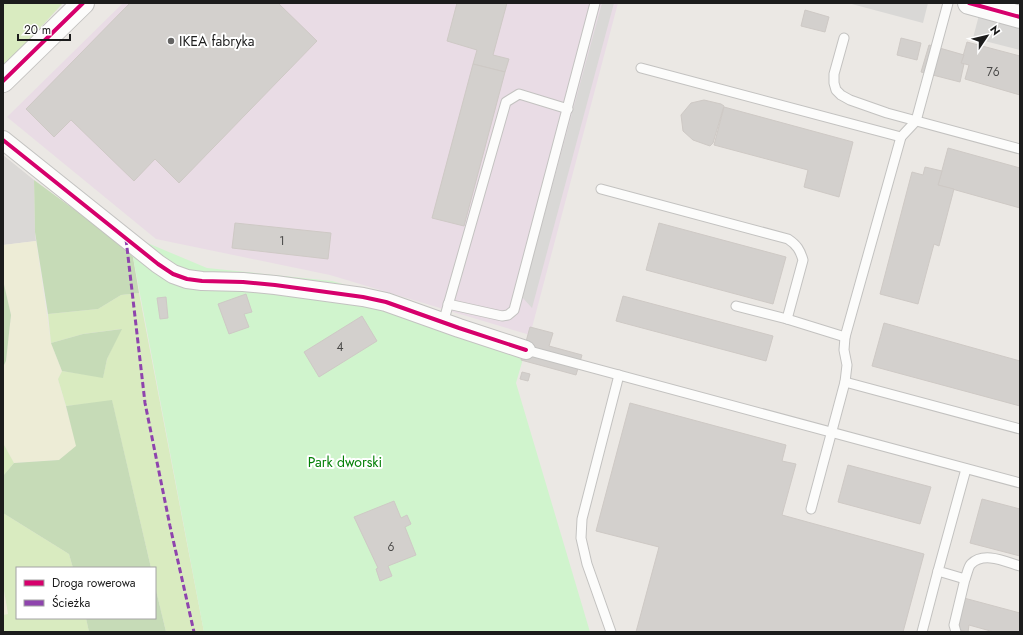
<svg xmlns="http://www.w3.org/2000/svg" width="1023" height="635" font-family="Jost,sans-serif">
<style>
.residential{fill:#dad8d6}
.industrial{fill:#e9dce5}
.religious{fill:#d9d8d6}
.farmland{fill:#edecd6}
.grass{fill:#d9ebc0}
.forest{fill:#c6dbb7}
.park{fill:#d0f4cd}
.building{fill:#d3d0cd;stroke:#cec9c5}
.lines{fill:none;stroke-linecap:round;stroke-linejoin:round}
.service-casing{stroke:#c3c2c0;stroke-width:11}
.minor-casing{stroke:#c3c2c0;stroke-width:20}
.tertiary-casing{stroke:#c3c2c0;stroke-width:24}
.service{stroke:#fcfcfb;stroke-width:9}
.minor{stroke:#fcfcfb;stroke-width:18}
.tertiary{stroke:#fcfcfb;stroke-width:22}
.quiet{stroke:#8e44ad;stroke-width:3;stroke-dasharray:6 3;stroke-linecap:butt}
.cycleway-casing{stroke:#fff;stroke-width:6}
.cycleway{stroke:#d6006c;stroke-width:4}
.poi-dot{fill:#646362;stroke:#fff;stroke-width:1.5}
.labels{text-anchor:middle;stroke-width:4;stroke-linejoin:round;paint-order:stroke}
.number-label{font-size:12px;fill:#4a4948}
.poi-label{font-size:14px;fill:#1c1c1c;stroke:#fff;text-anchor:start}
.park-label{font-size:14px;fill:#048007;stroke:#fff}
</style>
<rect width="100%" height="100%" fill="#ebe8e4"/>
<!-- residential -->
<polygon class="residential" points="3,155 34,180 35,232 36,241 3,245"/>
<!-- industrial -->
<polygon class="industrial" points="123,3 618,3 530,335 330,275 156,239 7,117"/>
<!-- religious -->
<g class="religious">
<polygon points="602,3 614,3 532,308 522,297"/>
<polygon points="848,3 928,3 923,23"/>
<polygon points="979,15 1020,26 1020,50 973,38"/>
</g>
<!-- farmland -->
<g class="farmland">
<polygon points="36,241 51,343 62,371 58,379 77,446 59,460 14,463 3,443 3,367 6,361 11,315 3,280 3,245"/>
<polygon points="3,585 8,614 3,615"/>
</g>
<!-- grass -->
<g class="grass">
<polygon points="3,3 63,3 3,68"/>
<polygon points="139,293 204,632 166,632 155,586 155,568 151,568 112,401 66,406 58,379 62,371 103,377 107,359 121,329 83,334 51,343 48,314 98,309 121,295"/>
<polygon points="3,443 14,463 3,476"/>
<polygon points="3,513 69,554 73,568 17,568 17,618 86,618 89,632 3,632 3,615 8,614 3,585"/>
</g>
<!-- forest -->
<g class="forest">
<polygon points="34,180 120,243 133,257 139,293 121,295 98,309 48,314 35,232"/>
<polygon points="3,280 11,315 6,361 3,367"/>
<polygon points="122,329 107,359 103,378 62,371 51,343 83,334"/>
<polygon points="112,400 151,568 73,568 69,554 3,513 3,476 14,463 59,460 76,446 66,406"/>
<polygon points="155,586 166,632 89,632 86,618 155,618"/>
</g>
<!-- park -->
<polygon class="park" points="145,242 207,268 332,281 410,303 527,345 516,383 590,632 204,632 133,257"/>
<!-- building -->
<g class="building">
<polygon points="130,3 278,3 317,41 179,183 155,159 134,181 71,120 54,137 26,109"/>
<polygon points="457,3 507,3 493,55 509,59 505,72 473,64 477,50 447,41"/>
<polygon points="805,10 829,17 825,32 801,26"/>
<polygon points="901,38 921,43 917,60 897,55"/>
<polygon points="967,42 1020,56 1020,95 965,79 969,65 961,63"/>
<polygon points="929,45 964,55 961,63 964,64 960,82 921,72"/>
<polygon points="473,64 505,72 464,226 432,218"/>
<polygon points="704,100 721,104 724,106 713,143 710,146 693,140 683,131 681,115 691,103"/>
<polygon points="724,107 853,142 839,197 804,187 808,170 714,145"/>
<polygon points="948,148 1020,168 1020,208 938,185"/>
<polygon points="925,167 942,171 938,185 954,189 939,246 934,244 918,304 880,294 912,172 923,175"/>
<polygon points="235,223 331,233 328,259 232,248"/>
<polygon points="659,223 786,257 773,304 646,270"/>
<polygon points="246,294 252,312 244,314 249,327 229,334 218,304"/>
<polygon points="623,296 773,336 766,361 616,321"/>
<polygon points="166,297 168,318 160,319 157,298"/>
<polygon points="362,316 377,341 319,377 304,352"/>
<polygon points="884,323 1020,361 1020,406 872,366"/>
<polygon points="530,327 553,333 549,346 582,355 576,375 521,360"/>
<polygon points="522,372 530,374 528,381 520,379"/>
<polygon points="630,403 786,445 782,461 796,464 782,515 924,554 903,632 636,632 659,547 596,531"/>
<polygon points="848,465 931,487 920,524 838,502"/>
<polygon points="982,499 1020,509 1020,556 970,543"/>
<polygon points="394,501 401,518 407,515 411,524 405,527 416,555 388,566 392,576 380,581 376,569 378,568 354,517"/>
<polygon points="964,598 1020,613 1020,632 994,632 969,625 968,632 956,629"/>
</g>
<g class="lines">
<!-- service casing -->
<g class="service-casing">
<g id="service">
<polyline points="844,38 834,74 834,83 836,90 841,95 850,100 887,113 1020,149"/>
<polyline points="641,68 901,137"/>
<path d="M 601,189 L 788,239 C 797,245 800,250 803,260 L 787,319"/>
<polyline points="448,304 502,316 508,315 514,310 595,3"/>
<polyline points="736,306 787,319 845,337"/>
<polyline points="443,323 506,102 519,94 568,109"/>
<polyline points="526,350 1020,483"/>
<polyline points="845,382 1020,429"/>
<path d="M 966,469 L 938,571 L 965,579 C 967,575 968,567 971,564 C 984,551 1006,562 1020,566"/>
<polyline points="811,509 845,382 847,365 844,350 845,337 901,137 916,121 948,3"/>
<polyline points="611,632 587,564 581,538 582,519 619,375"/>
<polyline points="922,632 938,571"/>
<polyline points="956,632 954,625 965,579"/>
</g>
</g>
<!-- minor casing -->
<g class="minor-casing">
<polyline id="minor" points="3,140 158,264 173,274 187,279 202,281 243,282 275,285 363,297 386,302 459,328 526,350"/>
</g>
<!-- tertiary casing -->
<g class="tertiary-casing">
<g id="tertiary">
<polyline points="969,3 1020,17"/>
<polyline points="3,81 83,3"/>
</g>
</g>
<!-- service -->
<use href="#service" class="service"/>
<!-- minor -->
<use href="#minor" class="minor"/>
<!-- tertiary -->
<use href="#tertiary" class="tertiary"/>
<!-- quiet -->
<polyline class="quiet" points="126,239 145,403 170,526 194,632"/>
<!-- cycleway casing -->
<g class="cycleway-casing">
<g id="cycleway">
<polyline points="969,3 1020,17"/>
<polyline points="3,81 83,3"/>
<polyline points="3,140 158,264 173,274 187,279 202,281 243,282 275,285 363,297 386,302 459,328 526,350"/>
</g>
</g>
<!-- cycleway -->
<use href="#cycleway" class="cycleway"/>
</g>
<!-- markers -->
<circle class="poi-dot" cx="171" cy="41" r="4"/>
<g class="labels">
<!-- number labels -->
<g class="number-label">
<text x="993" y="76">76</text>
<text x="282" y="245">1</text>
<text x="340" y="351">4</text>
<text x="391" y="551">6</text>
</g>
<!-- poi labels -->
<g class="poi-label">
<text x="179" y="46">IKEA fabryka</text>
</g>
<!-- park labels -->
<g class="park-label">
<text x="345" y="467">Park dworski</text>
</g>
</g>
<!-- border -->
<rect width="1023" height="635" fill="none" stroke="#1c1c1c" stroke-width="8"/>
<!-- legend -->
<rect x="16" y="567" width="140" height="52" fill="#ffffff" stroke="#a4a4a4"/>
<rect x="24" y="580" width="20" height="6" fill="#d6006c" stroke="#a4a4a4"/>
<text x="52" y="587" font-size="12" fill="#1c1c1c">Droga rowerowa</text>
<rect x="24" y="600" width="20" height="6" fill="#8e44ad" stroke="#a4a4a4"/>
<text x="52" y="607" font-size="12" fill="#1c1c1c">Ścieżka</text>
<!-- north arrow -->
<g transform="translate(987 36) rotate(55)" stroke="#ffffff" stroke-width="3" paint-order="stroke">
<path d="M0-3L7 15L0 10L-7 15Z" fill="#1c1c1c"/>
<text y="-6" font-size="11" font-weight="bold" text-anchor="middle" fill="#1c1c1c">N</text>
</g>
<!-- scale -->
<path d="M18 34v6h52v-6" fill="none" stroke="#1c1c1c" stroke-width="2"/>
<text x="24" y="34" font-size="12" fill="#1c1c1c" stroke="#ffffff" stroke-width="3" paint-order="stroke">20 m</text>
</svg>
